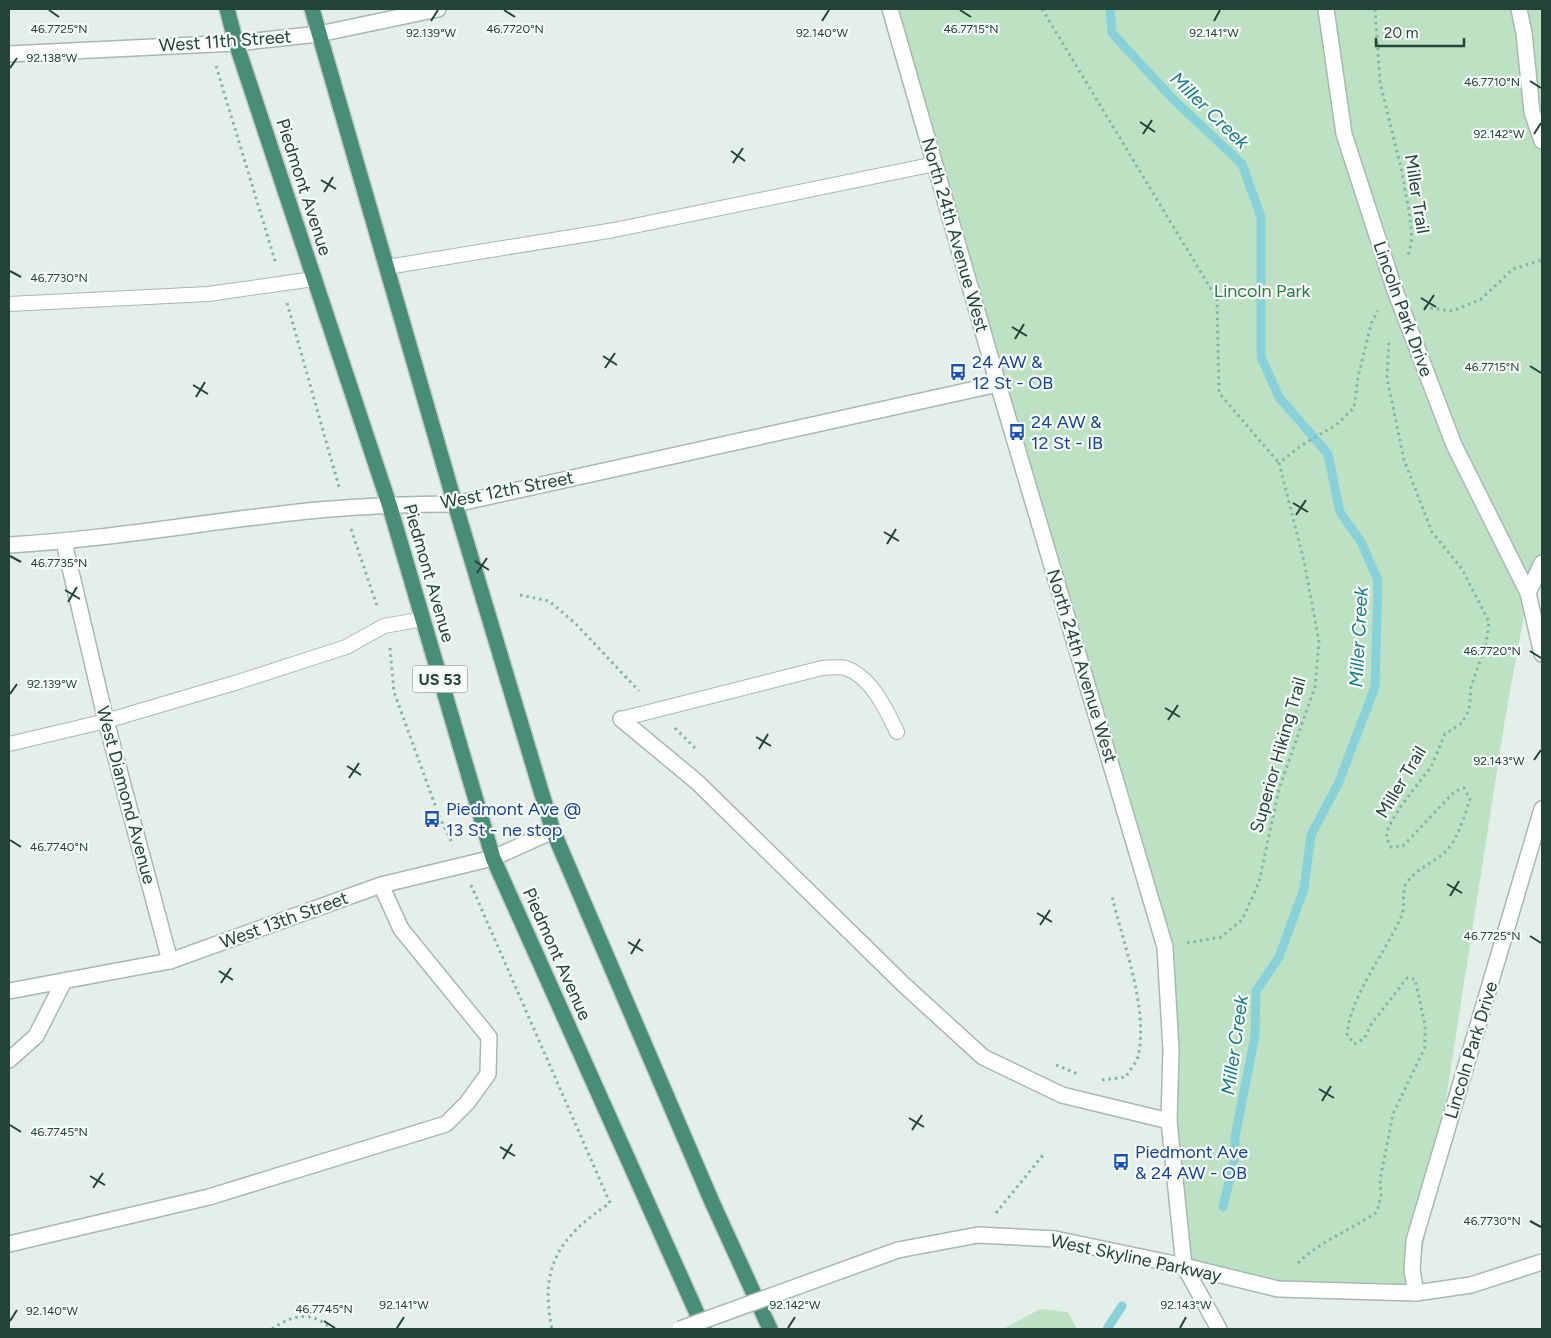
<svg xmlns="http://www.w3.org/2000/svg" width="1551" height="1338" font-family="Figtree,sans-serif">
<style>
.green{fill:#bce2c3}
.lines{fill:none;stroke-linecap:round;stroke-linejoin:round}
.stream{stroke:#89d1d8;stroke-width:9}
.service-casing{stroke:#a7b8b1;stroke-width:16}
.minor-casing{stroke:#a7b8b1;stroke-width:18}
.tertiary-casing{stroke:#a7b8b1;stroke-width:18}
.trunk-casing{stroke:#c1cac7;stroke-width:18}
.path{stroke:#82b5a2;stroke-width:3;stroke-dasharray:2.5 4;stroke-linecap:butt}
.service{stroke:#fff;stroke-width:14}
.minor{stroke:#fff;stroke-width:15}
.tertiary{stroke:#fff;stroke-width:15}
.trunk{stroke:#488d78;stroke-width:15}
.tertiary-bridge-casing{stroke:#a7b8b1;stroke-width:18;stroke-linecap:butt}
.tertiary-bridge{stroke:#fff;stroke-width:15}
.ticks{fill:none;stroke:#224338;stroke-width:2}
.labels{text-anchor:middle;stroke-width:4.5;stroke-linejoin:round;paint-order:stroke}
.shield{fill:#f6fbf8;stroke:#627a72;stroke-width:1}
.shield-label{font-size:16px;font-weight:bold;fill:#224338}
.street-label{font-size:18px;fill:#224338;stroke:#f6fbf8}
.park-label{font-size:18px;fill:#287e43;stroke:#f6fbf8}
.transit-label{font-size:18px;fill:#164399;stroke:#f6fbf8;text-anchor:start}
.water-label{font-size:19px;font-style:italic;fill:#167a85;stroke:#f6fbf8}
.ticks-label{font-size:12px;text-anchor:middle;fill:#224338;stroke:#f6fbf8;stroke-width:4.5;stroke-linejoin:round;paint-order:stroke}
</style>
<rect width="100%" height="100%" fill="#e5efea"/>
<!-- green -->
<g class="green">
<polygon points="890,9 1542,9 1542,109 1532,112 1542,141 1542,563 1528,593 1505,719 1416,1293 1278,1289 1184,1266 1165,947"/>
<polygon points="1040,1309 1068,1312 1077,1329 1003,1329"/>
</g>
<g class="lines">
<!-- stream -->
<g class="stream">
<polyline points="1110,9 1112,33 1174,100 1242,164 1261,217 1261,357 1279,397 1328,454 1340,512 1361,542 1378,580 1375,687 1338,784 1311,835 1304,889 1279,957 1256,991 1255,1036 1235,1137 1235,1156 1223,1207"/>
<polyline points="1107,1329 1122,1306"/>
</g>
<!-- service casing -->
<g class="service-casing">
<g id="service">
<polyline points="387,267 614,230 935,164"/>
<polyline points="9,304 208,294 314,279"/>
<path d="M 621,719 L 822,668 C 829,668 840,666 846,668 C 872,678 886,709 897,732"/>
<polyline points="9,744 106,721 238,682 346,647 384,626 423,619"/>
</g>
</g>
<!-- minor casing -->
<g class="minor-casing">
<g id="minor">
<polyline points="1326,9 1344,134 1394,288 1454,445 1528,593 1542,654"/>
<polyline points="1519,9 1524,33 1532,112 1542,141"/>
<polyline points="9,54 236,43 319,34 438,9"/>
<polyline points="64,542 106,721 170,961"/>
<path d="M 9,545 C 113,539 215,520 318,510 C 364,506 409,504 455,504 L 998,384"/>
<polyline points="1528,593 1542,563"/>
<polyline points="621,719 697,782 903,984 983,1057 1062,1095 1169,1121"/>
<polyline points="9,991 170,961 381,885 493,858 553,831"/>
<polyline points="9,1060 36,1036 64,981"/>
<polyline points="9,1244 209,1197 446,1124 467,1103 488,1074 489,1037 401,929 381,885"/>
<polyline points="1416,1293 1412,1270 1414,1241 1542,809"/>
</g>
</g>
<!-- tertiary casing -->
<g class="tertiary-casing">
<g id="tertiary">
<polyline points="890,9 998,384 1165,947 1171,1050 1169,1121 1184,1266 1219,1329"/>
<polyline points="898,1250 978,1235 1055,1239 1184,1266 1278,1289 1416,1293 1471,1285 1542,1262"/>
</g>
</g>
<!-- trunk casing -->
<g class="trunk-casing">
<g id="trunk">
<polyline points="227,9 236,43 389,504 493,858 704,1329"/>
<polyline points="312,9 455,504 553,831 712,1202 770,1329"/>
</g>
</g>
<!-- path -->
<g class="path">
<polyline points="1042,9 1217,299 1219,393 1279,463"/>
<polyline points="1375,9 1380,82 1401,168 1409,211 1412,239 1408,256"/>
<polyline points="216,66 276,264"/>
<polyline points="287,303 339,487"/>
<polyline points="1424,307 1453,311 1481,299 1513,269 1542,260"/>
<polyline points="351,529 377,606"/>
<polyline points="520,595 549,601 575,623 639,691"/>
<polyline points="390,648 394,692 439,816 453,845"/>
<polyline points="675,728 695,748"/>
<path d="M 471,885 L 610,1203 C 559,1237 539,1267 552,1329"/>
<polyline points="1187,943 1221,937 1242,920 1259,882 1279,789 1315,687 1319,642 1304,561 1279,463 1302,445 1336,425 1354,408 1358,377 1372,321 1378,311"/>
<polyline points="1056,1065 1078,1074"/>
<path d="M 1102,1080 L 1126,1077 C 1129,1071 1136,1063 1138,1057 C 1149,1008 1123,944 1112,896"/>
<polyline points="996,1213 1043,1155"/>
<path d="M 1298,1263 C 1320,1241 1351,1230 1377,1212 L 1381,1196 L 1380,1180 L 1393,1114 L 1425,1047 L 1425,1025 L 1415,979 L 1407,978 L 1372,1023 L 1364,1039 L 1354,1044 L 1347,1034 C 1352,992 1384,956 1401,917 C 1406,907 1401,893 1406,884 C 1418,865 1440,862 1451,845 C 1460,832 1465,814 1470,799 L 1464,788 L 1455,791 L 1403,846 L 1391,847 L 1386,837 L 1389,826 L 1401,806 L 1431,767 L 1445,734 L 1462,723 L 1469,710 L 1471,687 L 1486,644 L 1489,622 L 1462,569 L 1432,532 L 1404,460 L 1387,378 L 1389,339"/>
<path d="M 272,1329 C 293,1314 312,1311 332,1329"/>
</g>
<!-- service -->
<use href="#service" class="service"/>
<!-- minor -->
<use href="#minor" class="minor"/>
<!-- tertiary -->
<use href="#tertiary" class="tertiary"/>
<!-- trunk -->
<use href="#trunk" class="trunk"/>
<!-- tertiary-bridge casing -->
<g class="tertiary-bridge-casing">
<polyline id="tertiary-bridge" points="680,1329 898,1250"/>
</g>
<!-- tertiary-bridge -->
<use href="#tertiary-bridge" class="tertiary-bridge"/>
</g>
<!-- ticks -->
<path class="ticks" d="M 49,10 L 59,17M 504,10 L 515,17M 960,10 L 971,17M 431,21 L 438,10M 822,21 L 829,10M 1214,21 L 1220,10M 10,68 L 17,58M 1530,81 L 1541,88M 1140,122 L 1155,132M 1143,134 L 1152,120M 1534,134 L 1541,123M 731,151 L 745,161M 733,163 L 743,148M 321,180 L 336,189M 324,192 L 333,177M 10,271 L 21,277M 1421,298 L 1436,307M 1424,310 L 1434,295M 1012,327 L 1027,336M 1015,339 L 1024,324M 603,356 L 617,365M 1530,366 L 1541,373M 605,368 L 615,353M 193,385 L 208,394M 196,397 L 205,382M 1293,503 L 1308,512M 1296,515 L 1306,500M 884,532 L 899,541M 887,544 L 896,529M 10,556 L 21,562M 475,561 L 489,570M 477,573 L 487,558M 65,590 L 80,599M 68,602 L 77,587M 1530,651 L 1541,658M 10,694 L 17,684M 1165,708 L 1180,717M 1168,720 L 1178,705M 756,737 L 771,746M 759,749 L 768,734M 1534,760 L 1541,750M 347,766 L 361,775M 349,778 L 359,763M 10,840 L 21,847M 1447,884 L 1462,893M 1450,896 L 1459,881M 1037,913 L 1052,922M 1040,925 L 1050,910M 1530,936 L 1541,943M 628,942 L 643,951M 631,954 L 640,939M 219,971 L 233,980M 221,983 L 231,968M 1319,1089 L 1334,1098M 1322,1101 L 1331,1086M 909,1118 L 924,1127M 10,1125 L 21,1132M 912,1130 L 922,1115M 500,1147 L 515,1156M 503,1159 L 512,1144M 90,1176 L 105,1185M 93,1188 L 103,1173M 1530,1221 L 1541,1227M 10,1321 L 17,1310M 324,1321 L 335,1328M 397,1328 L 404,1317M 788,1328 L 795,1317M 1180,1328 L 1186,1317"/>
<!-- icons -->
<defs>
<g id="bus-bare" transform="scale(1.35)"><path d="M-5-6H5V4H4V6H2V4H-2V6H-4V4H-5ZM-3.5-4V0h7V-4ZM-3.5 1.2v1.5H-2V1.2ZM2 1.2v1.5H3.5V1.2Z" fill="#1a4fb4" stroke="#f6fbf8" stroke-width="2.5" paint-order="stroke"/></g>
</defs>
<g fill-rule="evenodd">
<use href="#bus-bare" x="958" y="372"/>
<use href="#bus-bare" x="1017" y="432"/>
<use href="#bus-bare" x="432" y="819"/>
<use href="#bus-bare" x="1121" y="1162"/>
</g>
<g class="labels">
<!-- shield labels -->
<rect class="shield" x="412.5" y="665.5" width="55" height="27" rx="4"/>
<g class="shield-label">
<text x="440" y="685">US 53</text>
</g>
<!-- street labels -->
<g class="street-label">
<text transform="translate(225 41) rotate(-4)" y="6">West 11th Street</text>
<text transform="translate(304 187) rotate(72)" y="6">Piedmont Avenue</text>
<text transform="translate(1417 194) rotate(81)" y="6">Miller Trail</text>
<text transform="translate(955 235) rotate(74)" y="6">North 24th Avenue West</text>
<text transform="translate(1403 309) rotate(70)" y="6">Lincoln Park Drive</text>
<text transform="translate(507 490) rotate(-11)" y="6">West 12th Street</text>
<text transform="translate(429 573) rotate(74)" y="6">Piedmont Avenue</text>
<text transform="translate(1082 666) rotate(73)" y="6">North 24th Avenue West</text>
<text transform="translate(1278 755) rotate(-74)" y="6">Superior Hiking Trail</text>
<text transform="translate(1401 782) rotate(-59)" y="6">Miller Trail</text>
<text transform="translate(126 795) rotate(75)" y="6">West Diamond Avenue</text>
<text transform="translate(284 920) rotate(-20)" y="6">West 13th Street</text>
<text transform="translate(557 954) rotate(66)" y="6">Piedmont Avenue</text>
<text transform="translate(1471 1050) rotate(-73)" y="6">Lincoln Park Drive</text>
<text transform="translate(1136 1258) rotate(12)" y="6">West Skyline Parkway</text>
</g>
<!-- park labels -->
<g class="park-label">
<text x="1262" y="297">Lincoln Park</text>
</g>
<!-- transit labels -->
<g class="transit-label">
<text x="972" y="368">24 AW &amp;<tspan x="972" dy="21">12 St - OB</tspan></text>
<text x="1031" y="428">24 AW &amp;<tspan x="1031" dy="21">12 St - IB</tspan></text>
<text x="446" y="815">Piedmont Ave @<tspan x="446" dy="21">13 St - ne stop</tspan></text>
<text x="1135" y="1158">Piedmont Ave<tspan x="1135" dy="21">&amp; 24 AW - OB</tspan></text>
</g>
<!-- water labels -->
<g class="water-label">
<text transform="translate(1210 110) rotate(44)" y="7">Miller Creek</text>
<text transform="translate(1358 637) rotate(-87)" y="7">Miller Creek</text>
<text transform="translate(1234 1045) rotate(-82)" y="7">Miller Creek</text>
</g>
</g>
<g class="ticks-label">
<text x="971" y="33">46.7715°N</text>
<text x="59" y="33">46.7725°N</text>
<text x="515" y="33">46.7720°N</text>
<text x="431" y="37">92.139°W</text>
<text x="822" y="37">92.140°W</text>
<text x="1214" y="37">92.141°W</text>
<text x="52" y="62">92.138°W</text>
<text x="1492" y="86">46.7710°N</text>
<text x="1499" y="138">92.142°W</text>
<text x="59" y="282">46.7730°N</text>
<text x="1492" y="371">46.7715°N</text>
<text x="59" y="567">46.7735°N</text>
<text x="1492" y="655">46.7720°N</text>
<text x="52" y="688">92.139°W</text>
<text x="1499" y="765">92.143°W</text>
<text x="59" y="851">46.7740°N</text>
<text x="1492" y="940">46.7725°N</text>
<text x="59" y="1136">46.7745°N</text>
<text x="1492" y="1225">46.7730°N</text>
<text x="404" y="1309">92.141°W</text>
<text x="795" y="1309">92.142°W</text>
<text x="1186" y="1309">92.143°W</text>
<text x="324" y="1313">46.7745°N</text>
<text x="52" y="1315">92.140°W</text>
</g>
<!-- border -->
<rect width="1551" height="1338" fill="none" stroke="#224338" stroke-width="20"/>
<!-- scale -->
<path d="M1376 38v8h88v-8" fill="none" stroke="#224338" stroke-width="2.5"/>
<text x="1384" y="38" font-size="15" fill="#224338" stroke="#f6fbf8" stroke-width="4" paint-order="stroke">20 m</text>
</svg>
